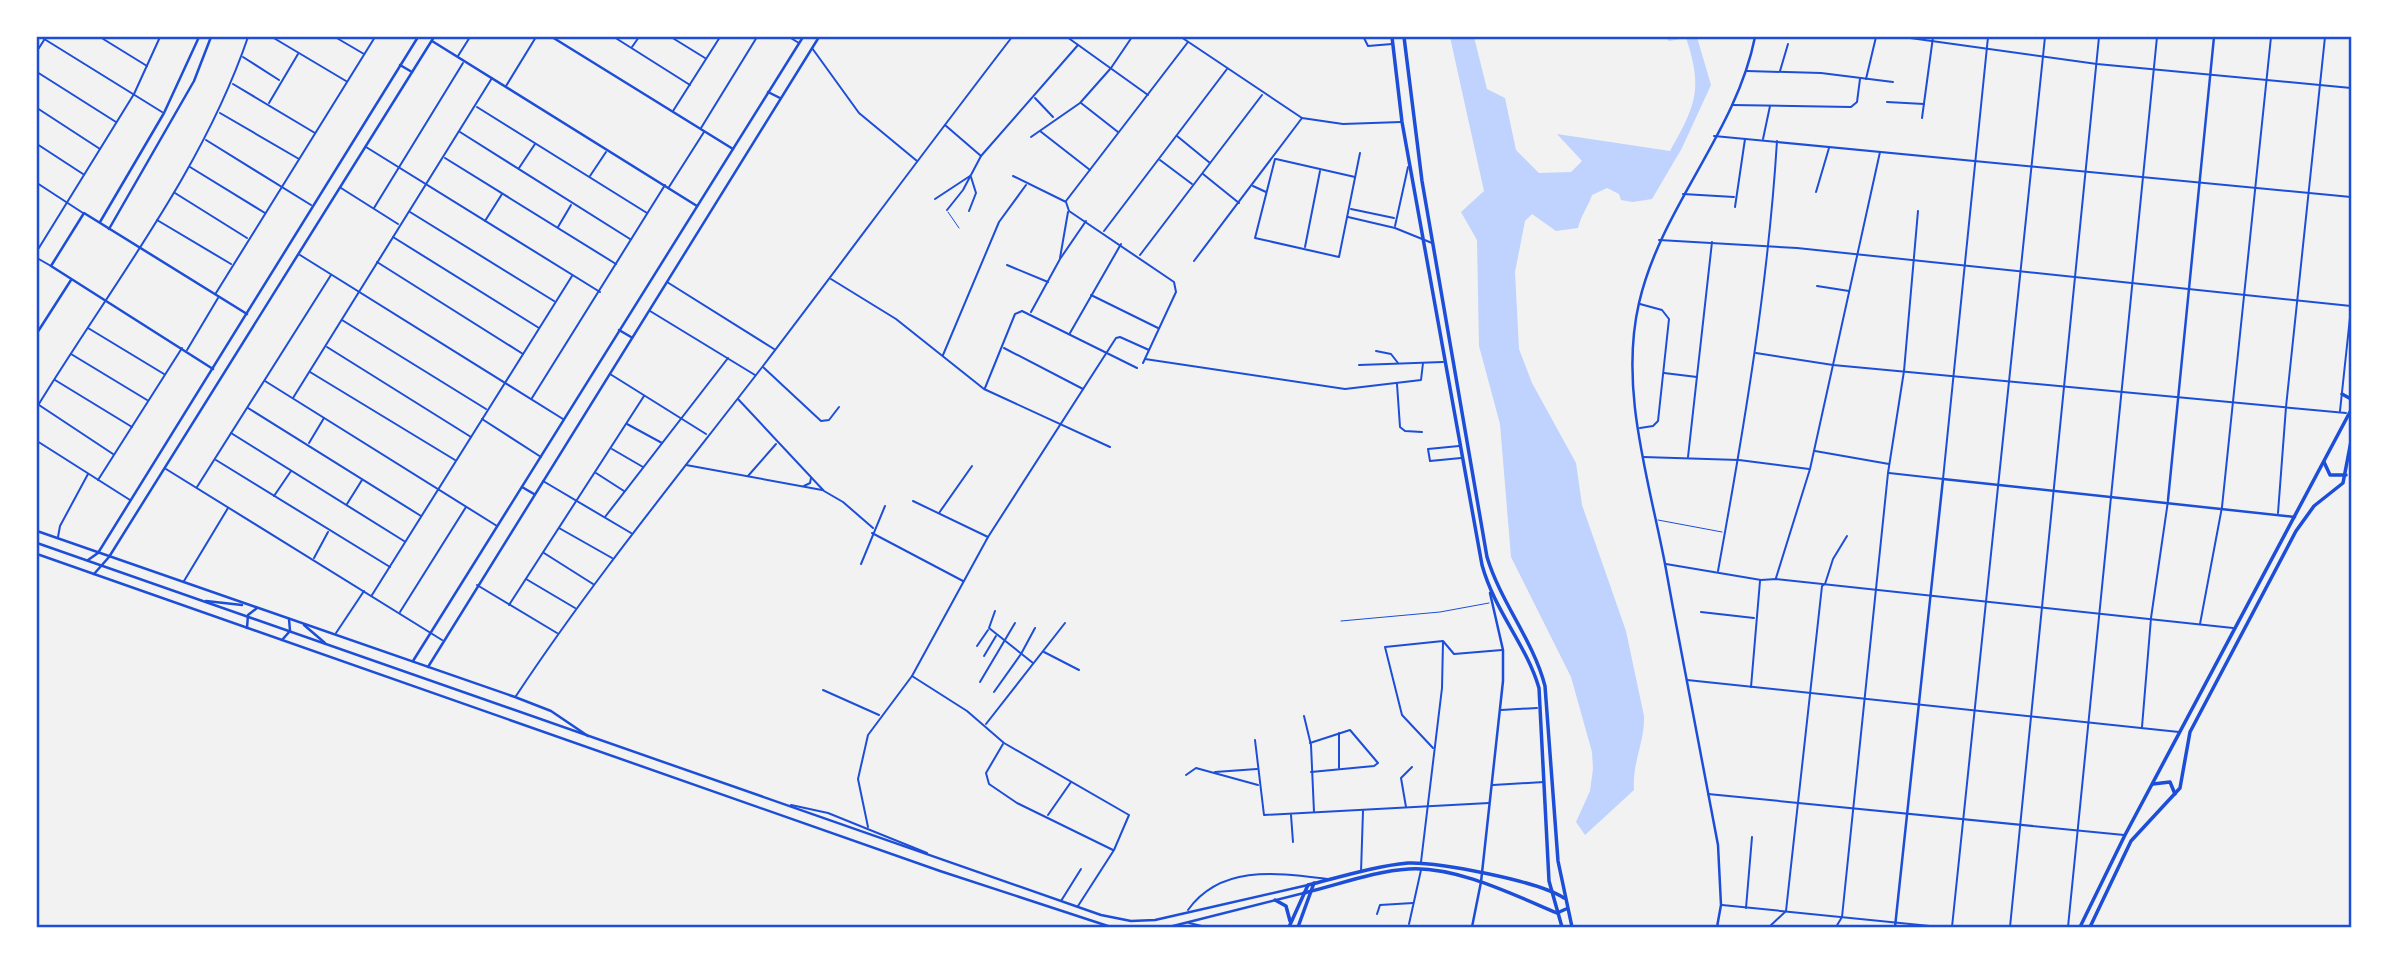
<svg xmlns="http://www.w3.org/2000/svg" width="2388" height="964" font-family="'PT Sans',sans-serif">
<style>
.water{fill:#bfd3fe}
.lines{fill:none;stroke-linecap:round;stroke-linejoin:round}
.service{stroke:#1d4ed8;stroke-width:1}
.minor{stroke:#1d4ed8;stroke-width:2}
.tertiary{stroke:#1d4ed8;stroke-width:2.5}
.secondary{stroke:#1d4ed8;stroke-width:2.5}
.primary{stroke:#1d4ed8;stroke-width:3.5}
.neatline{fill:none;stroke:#1d4ed8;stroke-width:2.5}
</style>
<rect width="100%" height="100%" fill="#f2f2f2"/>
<!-- water -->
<path class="water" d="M 1450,37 L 1474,37 L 1487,89 L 1505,98 L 1516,150 L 1539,173 L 1571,172 L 1582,161 L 1557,134 L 1670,151 C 1696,105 1703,89 1686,38 L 1669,41 L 1665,37 L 1697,37 L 1711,85 L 1682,148 L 1652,199 L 1633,202 L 1621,200 L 1619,194 L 1607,188 L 1592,195 C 1588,207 1581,215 1578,228 L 1556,231 L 1532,214 L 1525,221 L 1515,272 L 1519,349 L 1532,383 L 1576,463 L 1582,505 L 1626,631 L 1644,716 C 1645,742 1632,762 1634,790 L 1585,835 L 1576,822 L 1590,791 L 1593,769 L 1592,752 L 1571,677 L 1511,557 L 1500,424 L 1479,346 L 1477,240 L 1461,212 L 1484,191 Z"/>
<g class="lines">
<!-- service -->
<g class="service">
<polyline points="948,212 959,228"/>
<polyline points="1658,520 1722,532"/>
<polyline points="1341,621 1440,612 1489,603"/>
</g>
<!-- minor -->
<g class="minor">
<polyline points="41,37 162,112"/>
<polyline points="100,37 147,66"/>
<polyline points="272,37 346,81"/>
<polyline points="335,37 364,54"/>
<polyline points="614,37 690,85"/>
<polyline points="671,37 705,58"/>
<polyline points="789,37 799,43"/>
<polyline points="1067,37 1148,95"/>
<polyline points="1181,37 1302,118 1343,124 1401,122"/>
<polyline points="1903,37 2097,64 2351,88"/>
<polyline points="1364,38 1368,46 1392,44"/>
<polyline points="632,47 639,37"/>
<polyline points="812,48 859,113 917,161"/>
<polyline points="37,51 46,37"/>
<polyline points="458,56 470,37"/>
<polyline points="243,57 279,80"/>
<polyline points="1747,71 1821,73 1893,82"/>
<polyline points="1780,71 1788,44"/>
<polyline points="37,72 116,122"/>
<polyline points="1866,79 1876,37"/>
<polyline points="233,84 315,133"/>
<polyline points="506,86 536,37"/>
<polyline points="1035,98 1053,117"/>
<polyline points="1887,102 1924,104"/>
<polyline points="269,103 298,54"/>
<polyline points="1081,103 1118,132"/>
<polyline points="1732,105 1851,107 1857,102 1860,79"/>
<polyline points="477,107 647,213"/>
<polyline points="37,108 100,149"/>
<polyline points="673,111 720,37"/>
<polyline points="220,113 299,159"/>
<polyline points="1922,118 1933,37"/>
<polyline points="945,125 981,156"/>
<polyline points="701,128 757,37"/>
<polyline points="1040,131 1090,170"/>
<polyline points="460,132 630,239"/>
<polyline points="1177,136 1210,163"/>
<polyline points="1714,136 2351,197"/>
<polyline points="1031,137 1080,103 1111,68 1132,37"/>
<polyline points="1763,139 1770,106"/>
<polyline points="206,140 311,205"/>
<polyline points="37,144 83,174"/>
<polyline points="366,147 600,292"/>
<polyline points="445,158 616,264"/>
<polyline points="1275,159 1255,238 1339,257 1360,153"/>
<polyline points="1276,159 1355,177"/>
<polyline points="1160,160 1192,184"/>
<polyline points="190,167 265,213"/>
<polyline points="519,168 535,144"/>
<polyline points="1203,174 1239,203"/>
<polyline points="590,176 606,152"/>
<polyline points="1013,176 1066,202 1069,211 1174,282 1176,292 1143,363"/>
<polyline points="37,183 83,213"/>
<polyline points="1253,186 1266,192"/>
<polyline points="669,187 704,132"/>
<polyline points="341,188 398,224"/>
<polyline points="1816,192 1829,148"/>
<polyline points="175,193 247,238"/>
<polyline points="1683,194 1734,197"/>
<polyline points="935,199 970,176"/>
<polyline points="1066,201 1188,42"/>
<polyline points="1735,207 1745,139"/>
<polyline points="374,208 463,63"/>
<polyline points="1351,209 1394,218"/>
<polyline points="947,210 963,190 981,156 1078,45"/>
<polyline points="969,211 976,193 971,177"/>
<polyline points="410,212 554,301"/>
<polyline points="1348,217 1395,228 1432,243"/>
<polyline points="157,220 231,264"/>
<polyline points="485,221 502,194"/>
<polyline points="1395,226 1408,167"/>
<polyline points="558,227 571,205"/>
<polyline points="1104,231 1227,69"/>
<polyline points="393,237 539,328"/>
<polyline points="1659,240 1797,248 2351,306"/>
<polyline points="1305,247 1320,171"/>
<polyline points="37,251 134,94 160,37"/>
<polyline points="300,255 563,419"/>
<polyline points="1140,255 1262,95"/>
<polyline points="37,258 51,266"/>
<polyline points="1060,258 1068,212"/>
<polyline points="1194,261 1302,118"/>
<polyline points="377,262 523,354"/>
<polyline points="1007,265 1048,282"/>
<polyline points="831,279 896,319 984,389 1110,447"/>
<polyline points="667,282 774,349"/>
<polyline points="1817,286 1849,291"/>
<polyline points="216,293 375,37"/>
<polyline points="1091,295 1158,328"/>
<polyline points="650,311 755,375"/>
<polyline points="1031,312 1060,259 1086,221"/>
<polyline points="342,320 486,409"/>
<polyline points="88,328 164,374"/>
<polyline points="1070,333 1121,244"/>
<polyline points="327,347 471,437"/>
<polyline points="1004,348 1083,389"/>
<polyline points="187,350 218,298"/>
<polyline points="1376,351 1391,354 1398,363"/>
<polyline points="1756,353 1833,365 2346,413"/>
<polyline points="71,354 147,400"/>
<polyline points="943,355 999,222 1026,185"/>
<polyline points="1145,359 1345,389 1421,380 1423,363"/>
<polyline points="1359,365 1443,362"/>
<polyline points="763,367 821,421 829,420 839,407"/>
<polyline points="310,372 455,460"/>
<polyline points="1664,373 1697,377"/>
<polyline points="610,374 706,434"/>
<polyline points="55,380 132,427"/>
<polyline points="265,381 497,526"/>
<polyline points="1397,384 1400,427 1405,431 1422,432"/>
<polyline points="985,388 1015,314 1022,311 1137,368"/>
<polyline points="293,398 492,78"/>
<polyline points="532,398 665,185"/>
<polyline points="738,399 824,491 843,502 873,528"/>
<polyline points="39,405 113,454"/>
<path d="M 37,407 C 111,286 202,172 248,37"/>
<polyline points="248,408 421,516"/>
<polyline points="2340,411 2351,308"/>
<polyline points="482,419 541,457"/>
<polyline points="627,424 662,443"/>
<polyline points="1640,428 1653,426 1658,421 1669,319 1662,310 1640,304"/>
<polyline points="231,433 404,541"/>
<polyline points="37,441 130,500"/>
<polyline points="309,443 324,418"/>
<polyline points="1459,446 1428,449 1430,461 1461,458"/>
<polyline points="612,449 643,467"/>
<polyline points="1815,451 1889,464"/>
<polyline points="1643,457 1739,460 1809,469"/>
<polyline points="1688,457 1712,242"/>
<polyline points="216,460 390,567"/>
<polyline points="686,465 822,490"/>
<polyline points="166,469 442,640"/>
<polyline points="596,473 624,491"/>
<polyline points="1889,473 1943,479 1988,37"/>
<polyline points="748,476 776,444"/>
<polyline points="98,480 182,348"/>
<polyline points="543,481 631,533"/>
<polyline points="804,486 810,483 811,478"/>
<polyline points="197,487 331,275"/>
<polyline points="274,496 291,471"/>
<polyline points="913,501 988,537"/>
<polyline points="347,504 362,480"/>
<polyline points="939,513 972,466"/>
<polyline points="2278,513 2286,407 2325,37"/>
<polyline points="605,517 728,358"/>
<polyline points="559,528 612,558"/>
<polyline points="872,533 963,581"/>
<polyline points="58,537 60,526 88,474"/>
<polyline points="544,553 593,584"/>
<polyline points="314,558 328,532"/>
<polyline points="861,564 885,506"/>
<polyline points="1666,564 1761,580 1776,579 2233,628"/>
<path d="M 1718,571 C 1744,428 1768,286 1777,141"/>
<polyline points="1776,578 1810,469 1880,152"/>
<polyline points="526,579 575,608"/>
<polyline points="184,581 228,508"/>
<polyline points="477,585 557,633"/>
<polyline points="372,595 572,276"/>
<polyline points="509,605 644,396"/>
<polyline points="995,611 989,628 1033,663"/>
<polyline points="400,612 466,507"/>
<polyline points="1701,612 1754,618"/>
<polyline points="2200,624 2222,507 2271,37"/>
<polyline points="336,633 364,591"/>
<polyline points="977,646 988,630"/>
<polyline points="1044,652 1079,670"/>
<polyline points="984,656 996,636"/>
<polyline points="912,676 967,711 1004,743 1129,815 1114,850 1078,906"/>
<polyline points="1687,680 2179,732"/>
<polyline points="980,682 1015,623"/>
<polyline points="1751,687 1760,581"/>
<polyline points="823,690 879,715"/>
<polyline points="994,692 1021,654 1035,628"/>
<path d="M 516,696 C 592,581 679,475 763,366 C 846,257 928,146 1012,37"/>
<polyline points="1501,710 1537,708"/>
<polyline points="1304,716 1311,745 1314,812"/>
<polyline points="986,724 1065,623"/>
<polyline points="2142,727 2151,618 2168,501"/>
<polyline points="1339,733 1339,768"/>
<polyline points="1255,740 1264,815 1489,803"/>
<polyline points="1310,743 1350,730 1378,763 1374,766 1311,772"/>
<polyline points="1003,744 986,773 989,784 1017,803 1113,850"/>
<polyline points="1433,748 1402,715 1385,647 1443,641 1454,654 1502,650"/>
<polyline points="1215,772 1257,769"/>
<polyline points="1186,775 1196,768 1258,785"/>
<polyline points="1493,785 1544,782"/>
<polyline points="1708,794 2124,835"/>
<polyline points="791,805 828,813 927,853"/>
<polyline points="1406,807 1401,778 1412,767"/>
<polyline points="1048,815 1071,782"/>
<polyline points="1291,815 1293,842"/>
<polyline points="868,827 858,779 868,735 912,676 988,537 1116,338 1120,337 1149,350"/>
<polyline points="1421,862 1442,688 1443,642"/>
<polyline points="1361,872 1363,811"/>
<polyline points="1061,901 1081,869"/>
<polyline points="1722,905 1940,927"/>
<polyline points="1746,908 1752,837"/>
<path d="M 1188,910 C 1221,864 1278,873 1328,879"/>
<polyline points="1377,914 1380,905 1413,903"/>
<polyline points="1189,923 1206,927"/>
<polyline points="1409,924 1421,870"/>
<polyline points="1769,927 1786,911 1822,586 1825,584 1833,559 1847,536"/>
<polyline points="1836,927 1842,917 1888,473 1904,371 1918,211"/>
<polyline points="1952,927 2045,37"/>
<polyline points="2010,927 2099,37"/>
<polyline points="2068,927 2157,37"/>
</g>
<!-- tertiary -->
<g class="tertiary">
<polyline points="552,37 733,149"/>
<polyline points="432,41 697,206"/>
<polyline points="100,222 164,113 199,37"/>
<polyline points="109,229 194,81 211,37"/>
<polyline points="37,333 71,280"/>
<polyline points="213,369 51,266 84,213 247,314"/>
<polyline points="2168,500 2214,37"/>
<polyline points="1472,927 1481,882 1503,681 1503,650 1490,593"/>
<path d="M 1717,927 L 1721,905 L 1718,845 C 1700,752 1682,658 1665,564 C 1649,480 1619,389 1639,303 C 1661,207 1736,133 1755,37"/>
<polyline points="1895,927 1943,479 2295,517"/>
</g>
<!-- secondary -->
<g class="secondary">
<polyline points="400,65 412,72"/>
<polyline points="768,92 780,98"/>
<polyline points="619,330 631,337"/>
<polyline points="522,487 534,494"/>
<polyline points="37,531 515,697 551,711 588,736"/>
<polyline points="37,543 1101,915 1131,921 1155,920 1308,885"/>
<polyline points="37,554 940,871 1111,927"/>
<polyline points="88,560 98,553 418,37"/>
<polyline points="94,574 109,557 434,37"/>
<polyline points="206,601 242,605"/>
<polyline points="304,625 325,643"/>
<polyline points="247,628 248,615 257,608"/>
<polyline points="282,640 290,631 289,619"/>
<polyline points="413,661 803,37"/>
<polyline points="428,667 819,37"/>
<polyline points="1169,927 1304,893"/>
</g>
<!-- primary -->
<g class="primary">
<path d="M 1392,37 L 1402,122 L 1482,565 C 1495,612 1526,644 1539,688 L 1549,881 L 1562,927"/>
<path d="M 1404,37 L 1422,181 L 1487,557 C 1501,603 1533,640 1545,686 L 1558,861 L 1572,927"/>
<polyline points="2342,394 2351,399"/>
<polyline points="2324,462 2330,475 2346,475"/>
<polyline points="2153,784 2170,782 2175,794"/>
<path d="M 1304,893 C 1338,885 1374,871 1409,869 C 1456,866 1514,895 1557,913 L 1566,909"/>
<polyline points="1275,900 1286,906 1290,921"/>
<path d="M 1289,927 L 1308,885 C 1340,877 1375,866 1408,863 C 1439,862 1538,881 1564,898"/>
<polyline points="1298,927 1314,883"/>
<polyline points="2080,927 2125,835 2351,410"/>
<polyline points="2090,927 2131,841 2180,788 2190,732 2296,531 2314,506 2343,483 2351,441"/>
</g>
</g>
<!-- border -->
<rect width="2388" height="964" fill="none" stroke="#ffffff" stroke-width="77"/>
<rect x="38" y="38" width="2312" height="888" class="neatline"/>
</svg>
